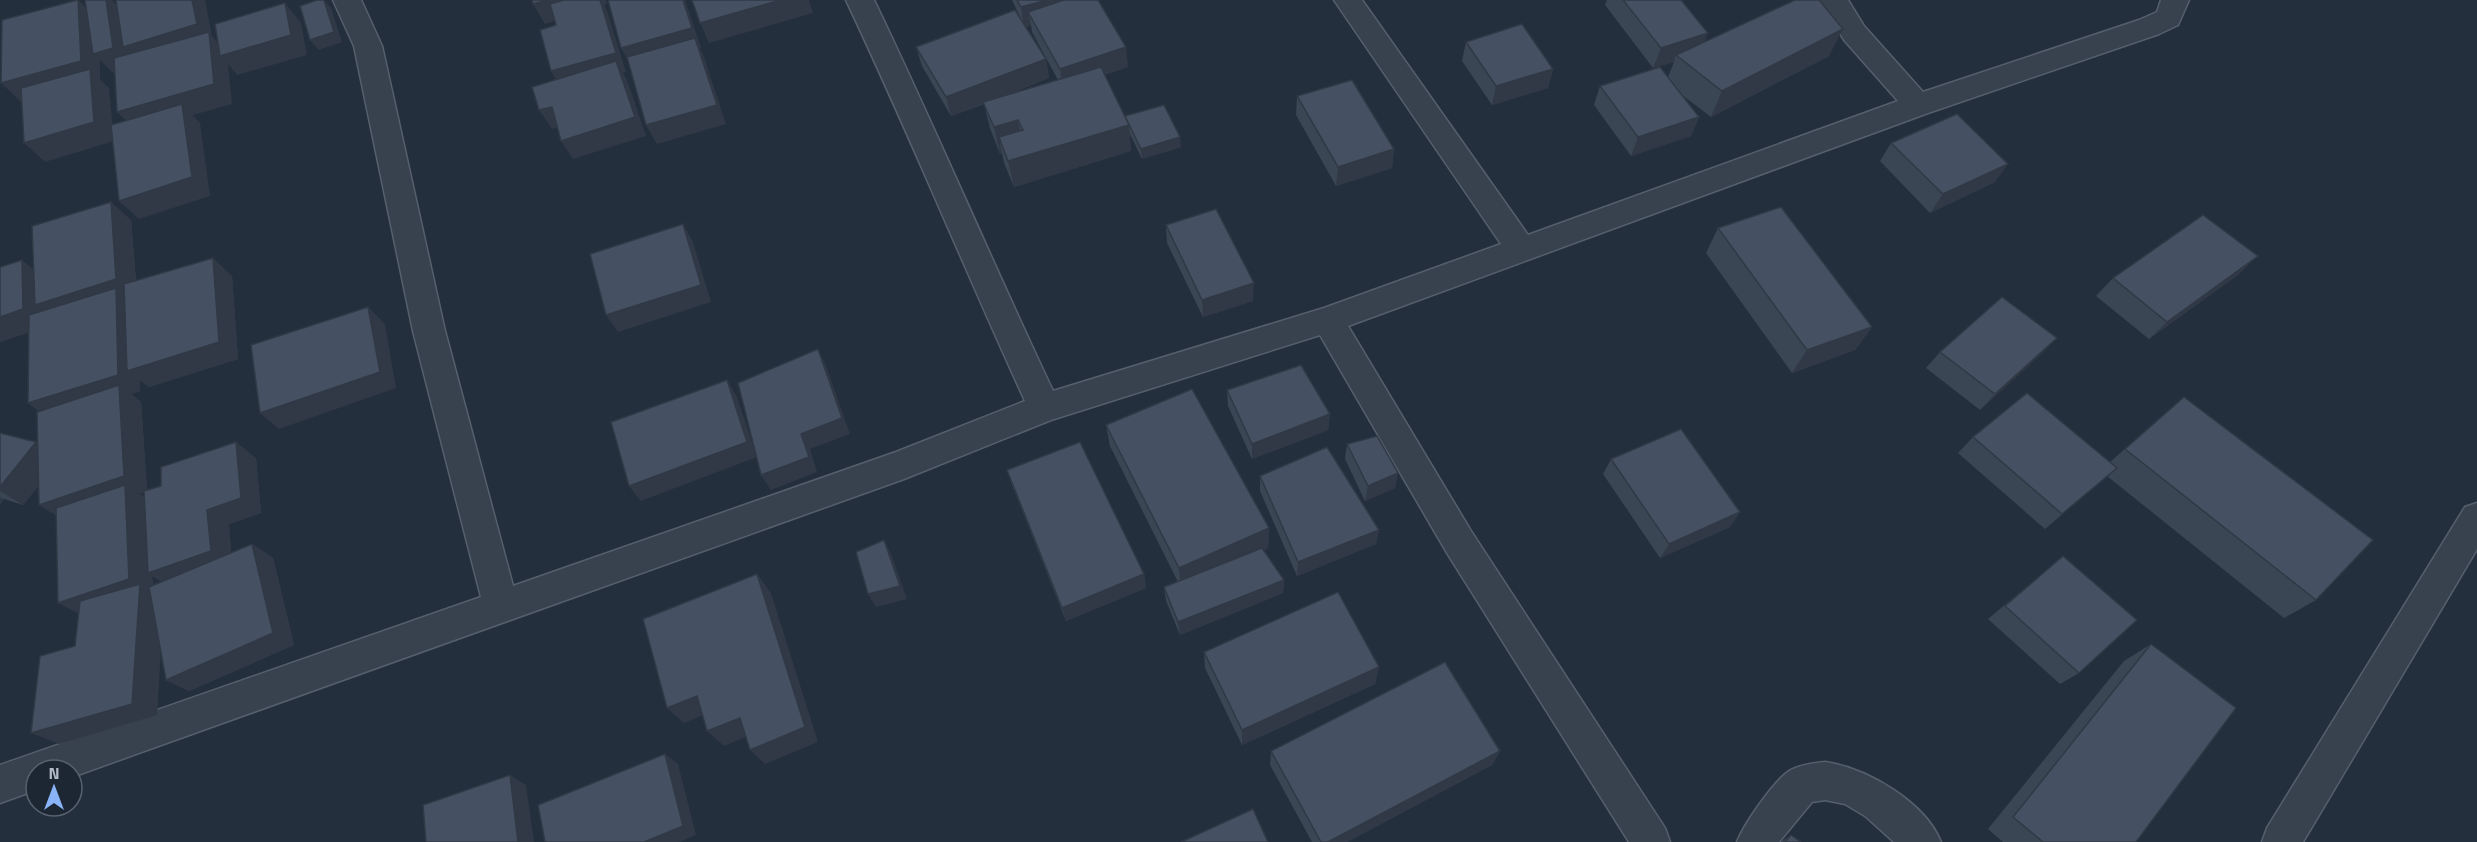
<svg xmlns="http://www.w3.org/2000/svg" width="2477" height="842" font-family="'Titillium Web',sans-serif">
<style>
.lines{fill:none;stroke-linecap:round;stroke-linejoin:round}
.street-casing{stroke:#565f6c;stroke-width:3}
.street{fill:#38414e;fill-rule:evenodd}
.wall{fill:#3b4654;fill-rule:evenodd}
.shaded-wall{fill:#303945}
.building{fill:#455162;stroke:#303945;stroke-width:1.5}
</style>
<rect width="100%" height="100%" fill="#242f3e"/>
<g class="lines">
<!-- street casing -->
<g class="street-casing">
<g id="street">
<path d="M 333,0 L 361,0 L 382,46 L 445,331 L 513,586 L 896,452 L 1025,401 C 964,268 909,133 846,0 L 874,0 C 936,129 992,262 1053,391 L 1324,308 L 1501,244 L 1334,0 L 1362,0 L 1528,235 L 1898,101 L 1844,40 L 1820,0 L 1848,0 L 1864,26 L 1923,92 L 2139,20 L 2157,12 L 2161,0 L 2189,0 L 2178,25 L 2159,34 L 1928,113 L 1348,326 L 1471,531 L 1665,828 L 1670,842 L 1629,842 L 1447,553 L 1320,335 L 1051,420 L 904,479 L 72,777 L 72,770 L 36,770 L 36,790 L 0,803 L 0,765 L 481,597 L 413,331 L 354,46 Z"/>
<polygon points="2477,503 2477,549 2303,842 2262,842 2267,828 2465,507"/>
<path d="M 1825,762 C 1867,768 1925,802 1941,842 L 1894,842 L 1865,816 L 1845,804 L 1825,800 L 1812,802 L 1779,842 L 1737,842 C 1744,824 1773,782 1789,771 C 1799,765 1814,763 1825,762 Z"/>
</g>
</g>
<!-- street -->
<use href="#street" class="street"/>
</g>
<!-- wall -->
<g class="wall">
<path d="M 1012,0 L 1098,0 L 1128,67 L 1104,75 L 1125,118 L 1181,147 L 1142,159 L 1129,132 L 1131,151 L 1014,187 L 1004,163 L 1002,153 L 1000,154 L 990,128 L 984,104 L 951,116 L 922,66 L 916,47 L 1021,19 ZM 1031,25 L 1032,32 L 1058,80 L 1007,95 L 1049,78 L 1046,59 L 1026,27 Z"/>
<polygon points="1607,0 1681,0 1705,42 1829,56 1711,117 1682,95 1699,117 1691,136 1631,156 1594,105 1600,86 1668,77 1674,62 1653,68 1605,5"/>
<polygon points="1466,42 1553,69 1548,88 1492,105 1462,61"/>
<polygon points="1297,96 1394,149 1392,168 1336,186 1296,115"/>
<polygon points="1891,143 1995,182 1930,213 1880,161"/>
<path d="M 131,220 L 136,281 L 232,276 L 238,359 L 149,387 L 140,380 L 140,391 L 131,394 L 141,402 L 147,490 L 256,458 L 261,513 L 229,524 L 231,553 L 252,544 L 273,558 L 294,645 L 189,691 L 166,680 L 160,650 L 157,715 L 59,744 L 75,646 L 79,614 L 56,515 L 39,505 L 39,485 L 23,505 L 4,499 L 0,504 L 0,433 L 38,443 L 39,411 L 28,403 L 29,332 L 0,342 L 0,267 L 33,269 ZM 144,492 L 144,497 L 139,494 ZM 152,576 L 163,582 L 153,586 Z"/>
<polygon points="1166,225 1253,301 1203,317 1167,243"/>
<polygon points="1718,228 1872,327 1855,350 1792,373 1706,253"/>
<polygon points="2239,274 2149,339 2096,296 2113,278"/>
<polygon points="2057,338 2041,354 1980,410 1926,368 1940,352"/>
<polygon points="1227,390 1330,414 1328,430 1252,459 1228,406"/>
<polygon points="2184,397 2316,600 2284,618 2107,476 2045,529 1958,453 1973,437 2110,462"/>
<polygon points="1106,425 1269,528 1268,548 1264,550 1284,580 1283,593 1180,635 1166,601 1164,587 1178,582 1110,446"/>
<polygon points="1347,444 1398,473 1395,488 1365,501 1345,459"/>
<polygon points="1611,459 1740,512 1730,527 1660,558 1603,474"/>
<polygon points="1007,470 1144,574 1146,588 1066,621 1012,485"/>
<polygon points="1260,476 1379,530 1376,544 1297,576 1260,491"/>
<polygon points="2063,556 2079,673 2060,684 1988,619"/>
<polygon points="2151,644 2136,842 2003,842 1988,829 2124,661"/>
<polygon points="1204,652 1379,667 1375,684 1242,745 1205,668"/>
<polygon points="1271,751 1500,751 1492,765 1347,842 1312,842 1270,765"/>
<polygon points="1791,835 1801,842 1781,842"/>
</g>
<!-- shaded-wall -->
<g class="shaded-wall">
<polygon points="78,0 98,19 106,0 112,0 123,13 192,0 205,0 212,36 226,52 285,3 301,23 307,55 237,75 228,64 232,104 193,115 200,123 210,196 139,219 119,201 137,131 117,112 132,67 113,73 100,60 100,79 109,88 114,141 45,162 24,143 22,103 1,83"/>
<polygon points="324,0 331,8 342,42 319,50 310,40"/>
<polygon points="547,0 606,0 607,4 604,5 607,11 626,72 623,73 627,80 646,136 573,159 561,141 563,91 551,71 601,6 545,24 533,4"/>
<polygon points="683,0 685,0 701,48 700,48 704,57 726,124 657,144 646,125 632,68 621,48"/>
<polygon points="781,0 809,0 813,13 709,43 700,23"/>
<polygon points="1047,0 1091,0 1028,12 1031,25 1024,27 1021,7"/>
<polygon points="1843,29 1829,56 1711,117 1722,91"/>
<polygon points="1708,33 1700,53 1676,55 1674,62 1653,68 1661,48"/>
<polygon points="1126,47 1128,67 1063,88 1060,69"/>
<polygon points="1046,59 1049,78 951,116 946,97"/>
<polygon points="1553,69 1548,88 1492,105 1496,86"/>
<polygon points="552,107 563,126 552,129 539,110"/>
<polygon points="1699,117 1691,136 1631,156 1638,137"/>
<polygon points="1018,120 1023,146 999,137 1002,153 1000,154 994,127"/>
<polygon points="1129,125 1131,151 1014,187 1008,161"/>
<polygon points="1180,137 1181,147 1142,159 1141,149"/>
<polygon points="1394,149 1392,168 1336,186 1338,167"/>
<polygon points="2008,164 1995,182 1930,213 1943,194"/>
<polygon points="111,202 131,220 137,297 213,258 232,276 238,359 149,387 140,380 140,391 131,394 141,402 147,491 139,494 148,500 207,510 236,442 256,458 261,513 229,524 232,565 171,586 152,576 153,592 164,598 157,715 59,744 31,733 132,704 83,616 58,603 64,520 39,505 52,419 28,403 46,327 0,342 0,317 22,260 44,278"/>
<polygon points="683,224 693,242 711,302 618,332 606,315"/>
<polygon points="2258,256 2239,274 2149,339 2167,322"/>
<polygon points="1254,283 1253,301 1203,317 1202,300"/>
<polygon points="368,307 385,324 396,388 279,429 260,413"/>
<polygon points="1872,327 1855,350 1792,373 1807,350"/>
<polygon points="2057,338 2041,354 1980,410 1995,394"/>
<polygon points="818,349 826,366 850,434 810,449 817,472 771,490 761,475 801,434"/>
<polygon points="727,380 737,397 757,457 641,501 629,486"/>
<polygon points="1330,414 1328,430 1252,459 1252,444"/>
<polygon points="36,442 60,458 23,505 0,491 0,487"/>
<polygon points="1398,473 1395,488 1365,501 1368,486"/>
<polygon points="0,497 4,499 0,504"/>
<polygon points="1740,512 1730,527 1660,558 1669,544"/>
<polygon points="1269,528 1268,548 1181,587 1179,568"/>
<polygon points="1379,530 1376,544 1297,576 1298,562"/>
<polygon points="884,540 891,554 907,599 876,607 868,594"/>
<polygon points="252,544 273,558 294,645 189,691 166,680"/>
<polygon points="757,574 771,593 818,742 765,764 750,750"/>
<polygon points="1144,574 1146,588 1066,621 1062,608"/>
<polygon points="1284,580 1283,593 1180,635 1178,622"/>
<polygon points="1379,667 1375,684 1242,745 1242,730"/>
<polygon points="697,696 713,711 684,723 667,708"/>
<polygon points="740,718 755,733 724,746 707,731"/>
<polygon points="1500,751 1492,765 1347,842 1328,842"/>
<polygon points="665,754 678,764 696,835 679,842 644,842"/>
<polygon points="510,775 526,785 534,842 518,842"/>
</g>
<!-- building -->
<g class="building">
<polygon points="77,0 78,0 81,61 1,83 2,20"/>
<polygon points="85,0 106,0 113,48 93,54"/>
<polygon points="116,0 192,0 197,24 123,47"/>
<polygon points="317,0 324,0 334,32 310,40 300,6"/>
<polygon points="532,0 547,0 533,4"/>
<polygon points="564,0 600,0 616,53 551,71 540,30 556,25 550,4"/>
<polygon points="608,0 683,0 692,28 621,48"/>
<polygon points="692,0 781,0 700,23"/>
<polygon points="1017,0 1047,0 1021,7"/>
<polygon points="1064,0 1098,0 1126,47 1060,69 1028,12"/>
<polygon points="1623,0 1681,0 1708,33 1661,48"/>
<polygon points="1795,0 1819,0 1843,29 1722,91 1676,55"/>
<polygon points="285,3 291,35 220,56 215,24"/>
<polygon points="1015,10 1046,59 946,97 916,47"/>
<polygon points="1522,24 1553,69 1496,86 1466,42"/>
<polygon points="209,32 214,84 117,112 114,58"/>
<polygon points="695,38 717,105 646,125 627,57"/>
<polygon points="616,61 635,117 561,141 552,107 539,110 532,87"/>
<polygon points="1101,67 1129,125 1008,161 999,137 1023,130 1018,120 994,127 983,102"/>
<polygon points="1660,67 1699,117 1638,137 1600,86"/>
<polygon points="90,69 94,122 24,143 21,88"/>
<polygon points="1352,80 1394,149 1338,167 1297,96"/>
<polygon points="182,104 192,177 119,201 111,125"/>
<polygon points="1164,105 1180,137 1141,149 1125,116"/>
<polygon points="1957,114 2008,164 1943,194 1891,143"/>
<polygon points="111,202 116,279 35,305 32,226"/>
<polygon points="1781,207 1872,327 1807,350 1718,228"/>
<polygon points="1216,209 1254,283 1202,300 1166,225"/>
<polygon points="2203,215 2258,256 2167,322 2113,278"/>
<polygon points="683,224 701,285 606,315 590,254"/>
<polygon points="213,258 219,342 127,371 124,284"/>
<polygon points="22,260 23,309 0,317 0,267"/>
<polygon points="116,288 118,375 28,403 29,315"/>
<polygon points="2002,297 2057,338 1995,394 1940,352"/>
<polygon points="368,307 380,372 260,413 251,345"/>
<polygon points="818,349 842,418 801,434 809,457 761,475 738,383"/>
<polygon points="1301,365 1330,414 1252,444 1227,390"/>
<polygon points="727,380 747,442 629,486 611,422"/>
<polygon points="119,385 124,476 39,505 37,412"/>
<polygon points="1192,389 1269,528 1179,568 1106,425"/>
<polygon points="2027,393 2117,468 2062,514 1973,437"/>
<polygon points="2184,397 2373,540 2316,600 2125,449"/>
<polygon points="1681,429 1740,512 1669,544 1611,459"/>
<polygon points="0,433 36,442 0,487"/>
<polygon points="1377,436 1398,473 1368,486 1347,444"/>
<polygon points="236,442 241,498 207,510 211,551 148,573 144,491 161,486 161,467"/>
<polygon points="1080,442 1144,574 1062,608 1007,470"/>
<polygon points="1327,447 1379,530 1298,562 1260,476"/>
<polygon points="125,485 129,579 58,603 56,508"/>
<polygon points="884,540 900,586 868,594 856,552"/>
<polygon points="252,544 273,633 166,680 149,587"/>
<polygon points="1262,548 1284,580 1178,622 1164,587"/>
<polygon points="2063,556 2137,620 2079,673 2005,606"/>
<polygon points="757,574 805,727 750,750 740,718 707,731 697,696 667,708 643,619"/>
<polygon points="140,584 132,704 31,733 40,656 75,646 80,601"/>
<polygon points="1338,592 1379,667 1242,730 1204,652"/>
<polygon points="2151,644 2236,708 2136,842 2043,842 2013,817"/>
<polygon points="1445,662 1500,751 1328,842 1321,842 1271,751"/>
<polygon points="665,754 683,826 644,842 545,842 538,805"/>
<polygon points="510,775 518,842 426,842 423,805"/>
<polygon points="1253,809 1268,842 1181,842"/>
<polygon points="1791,835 1801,842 1785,842"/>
</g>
<!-- north arrow -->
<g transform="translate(54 788)"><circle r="28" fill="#1d2633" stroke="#59626f" stroke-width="1.5"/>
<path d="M0-4.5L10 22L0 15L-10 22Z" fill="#8ab4f8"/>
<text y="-9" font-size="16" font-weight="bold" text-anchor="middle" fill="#b4bcc9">N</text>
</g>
</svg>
